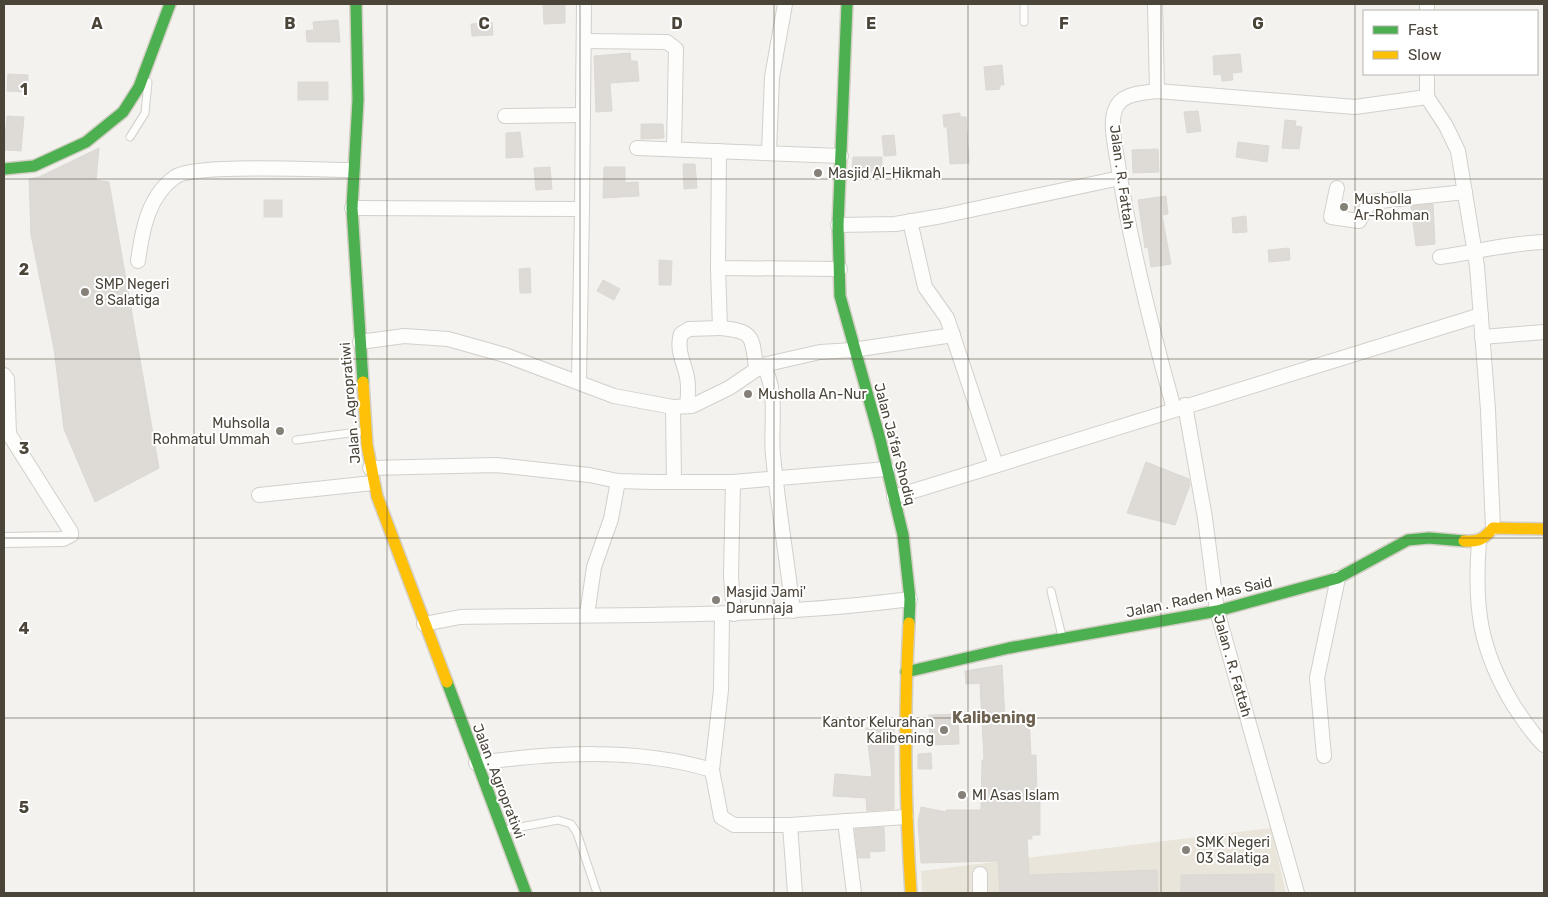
<svg xmlns="http://www.w3.org/2000/svg" width="1548" height="897" font-family="Rubik,sans-serif">
<style>
.education{fill:#eae5da}
.building{fill:#dedbd6;stroke:#dcd9d4}
.lines{fill:none;stroke-linecap:round;stroke-linejoin:round}
.lane-casing{stroke:#d2d0cb;stroke-width:9}
.street-casing{stroke:#d2d0cb;stroke-width:16}
.fast-casing{stroke:#d3cfc5;stroke-width:14}
.slow-casing{stroke:#d3cfc5;stroke-width:14}
.lane{stroke:#fdfdfc;stroke-width:7}
.street{stroke:#fdfdfc;stroke-width:14}
.fast{stroke:#4caf50;stroke-width:11}
.slow{stroke:#ffc107;stroke-width:11}
.grid{fill:none;stroke:#4b4439;stroke-width:1;stroke-opacity:0.55}
.poi-dot{fill:#868178;stroke:#fff;stroke-width:2}
.labels{text-anchor:middle;stroke-width:4;stroke-linejoin:round;paint-order:stroke}
.poi-label{font-size:14px;fill:#4b4439;stroke:#fff;text-anchor:start}
.street-label{font-size:14px;fill:#4b4439;stroke:#fff}
.quarter-label{font-size:16px;font-weight:bold;fill:#6e6250;stroke:#fff}
.grid-label{font-size:16px;text-anchor:middle;font-weight:bold;fill:#4b4439;stroke:#fff;stroke-width:4;stroke-linejoin:round;paint-order:stroke}
</style>
<rect width="100%" height="100%" fill="#f4f2ee"/>
<!-- education -->
<polygon class="education" points="1271,828 1286,893 922,893 921,871"/>
<!-- building -->
<g class="building">
<polygon points="543,4 565,4 565,23 544,24"/>
<polygon points="338,20 340,42 307,42 306,31 314,30 313,22"/>
<polygon points="492,22 493,35 472,36 471,24"/>
<polygon points="630,53 631,61 637,61 639,81 610,83 612,111 596,112 594,56"/>
<polygon points="1240,54 1242,72 1232,73 1233,80 1222,81 1221,74 1214,75 1213,56"/>
<polygon points="1002,65 1004,85 1000,85 1000,89 986,90 984,67"/>
<polygon points="8,74 28,75 28,92 7,91"/>
<rect x="298" y="82" width="30" height="18"/>
<polygon points="1198,111 1201,131 1187,133 1184,112"/>
<polygon points="960,113 960,117 966,117 969,163 950,164 947,127 944,127 943,115"/>
<polygon points="7,116 24,117 21,151 4,150"/>
<polygon points="1285,120 1296,121 1295,126 1302,127 1299,149 1282,148"/>
<polygon points="641,124 663,124 664,138 641,139"/>
<polygon points="520,132 523,157 506,158 506,133"/>
<polygon points="894,135 896,155 884,156 882,136"/>
<polygon points="1238,142 1269,146 1267,162 1236,157"/>
<polygon points="99,148 96,180 109,182 159,468 95,502 64,429 54,349 31,235 29,179 39,177"/>
<polygon points="1158,149 1159,172 1133,173 1132,150"/>
<polygon points="853,157 882,157 882,173 852,173"/>
<polygon points="683,164 695,164 697,188 684,189"/>
<polygon points="550,167 552,189 536,190 534,168"/>
<polygon points="604,167 625,167 625,183 638,182 639,196 603,198"/>
<polygon points="1166,196 1168,214 1162,215 1171,264 1151,267 1148,247 1145,248 1138,200"/>
<rect x="264" y="200" width="18" height="17"/>
<polygon points="1433,204 1435,244 1416,246 1411,206"/>
<polygon points="1246,216 1247,232 1233,233 1232,218"/>
<polygon points="1289,248 1290,260 1269,262 1268,250"/>
<polygon points="659,260 672,261 671,285 659,285"/>
<polygon points="530,268 531,293 520,293 519,269"/>
<polygon points="603,280 620,289 614,300 597,291"/>
<polygon points="1146,462 1189,479 1190,485 1175,525 1127,513"/>
<polygon points="1002,665 1005,719 1029,718 1031,755 1036,755 1037,796 1040,796 1040,835 1032,835 1032,839 1027,839 1029,875 1157,870 1158,893 1000,893 998,861 921,863 918,822 921,807 946,812 946,810 981,810 982,760 984,760 980,683 966,684 965,671"/>
<polygon points="958,714 959,744 930,745 929,715"/>
<polygon points="894,725 894,809 867,811 866,798 833,796 835,774 872,777 866,728"/>
<polygon points="931,753 932,769 918,769 918,754"/>
<polygon points="884,827 885,851 869,852 870,858 858,858 855,829"/>
<polygon points="1274,874 1274,893 1181,893 1181,875"/>
</g>
<g class="lines">
<!-- lane casing -->
<g class="lane-casing">
<g id="lane">
<polyline points="1024,4 1024,22"/>
<polyline points="130,137 145,113 148,82"/>
<polyline points="296,440 365,431"/>
<polyline points="1051,591 1062,636"/>
<polyline points="505,830 558,820 571,824 577,833 597,893"/>
</g>
</g>
<!-- street casing -->
<g class="street-casing">
<g id="street">
<polyline points="1155,4 1157,91"/>
<polyline points="1427,11 1427,4"/>
<polyline points="584,41 667,42 676,49 674,148"/>
<polyline points="1427,74 1427,97 1446,126 1458,151 1477,266 1488,410 1493,528"/>
<polyline points="505,116 583,115"/>
<polyline points="637,148 841,156"/>
<polyline points="719,151 718,268 840,269"/>
<polyline points="769,152 772,77 785,4"/>
<polyline points="1337,188 1331,217 1359,221 1370,202 1465,192"/>
<polyline points="352,208 582,209 584,4"/>
<polyline points="910,221 925,287 947,318 996,465"/>
<polyline points="838,225 895,224 942,216 1120,178"/>
<path d="M 1440,257 C 1475,252 1510,243 1544,242"/>
<path d="M 138,261 C 142,231 148,196 175,177 C 193,163 322,170 352,170"/>
<path d="M 718,268 L 720,328 C 754,331 752,336 756,368"/>
<polyline points="1482,337 1544,332"/>
<polyline points="360,342 404,336 448,339 505,355 614,396 673,407 692,406 729,388 763,365 820,352 853,350 953,335"/>
<path d="M 763,365 C 779,392 770,426 773,455 C 778,507 787,559 793,611"/>
<polyline points="4,375 7,379 9,434 4,434"/>
<polyline points="579,382 582,209"/>
<polyline points="1185,405 1205,518 1217,611 1297,893"/>
<path d="M 687,406 C 688,397 689,387 687,377 C 684,362 676,350 681,334 L 689,329 L 720,328"/>
<polyline points="673,407 674,482"/>
<path d="M 1174,409 C 1152,330 1132,251 1119,171 C 1117,154 1109,126 1115,110 C 1120,93 1143,93 1157,91 L 1355,107 L 1427,97"/>
<polyline points="370,468 496,465 589,475 618,481 652,482 733,482 887,469"/>
<polyline points="733,482 731,576 734,614"/>
<polyline points="259,495 373,483"/>
<polyline points="894,497 1481,315"/>
<polyline points="4,540 63,539 71,535 71,532 9,434"/>
<path d="M 1479,541 C 1474,606 1479,649 1514,706 C 1523,719 1532,734 1544,745"/>
<polyline points="587,615 594,567 611,519 618,481"/>
<path d="M 424,624 L 460,617 C 610,614 761,619 910,599"/>
<polyline points="1324,756 1317,678 1338,578"/>
<path d="M 476,763 C 552,753 637,747 712,770 L 721,817 L 734,825 L 790,825 L 906,817"/>
<polyline points="712,770 721,690 722,614"/>
<polyline points="845,821 854,893"/>
<polyline points="790,825 795,893"/>
<polyline points="980,874 980,893"/>
</g>
</g>
<!-- fast casing -->
<g class="fast-casing">
<g id="fast">
<polyline points="356,4 358,100 352,208 363,382"/>
<polyline points="847,4 838,225 840,296 880,439 903,535 910,599 909,623"/>
<polyline points="4,169 34,166 86,142 123,112 139,87 170,4"/>
<polyline points="906,672 1009,648 1217,611 1338,578 1408,540 1429,538 1464,541"/>
<polyline points="447,682 526,893"/>
</g>
</g>
<!-- slow casing -->
<g class="slow-casing">
<g id="slow">
<polyline points="363,382 367,445 377,496 447,682"/>
<path d="M 1464,541 C 1479,542 1484,539 1493,528 L 1544,529"/>
<path d="M 909,623 C 904,713 905,803 911,893"/>
</g>
</g>
<!-- lane -->
<use href="#lane" class="lane"/>
<!-- street -->
<use href="#street" class="street"/>
<!-- fast -->
<use href="#fast" class="fast"/>
<!-- slow -->
<use href="#slow" class="slow"/>
</g>
<!-- grid -->
<path class="grid" d="M 194,4 L 194,893M 387,4 L 387,893M 580,4 L 580,893M 774,4 L 774,893M 968,4 L 968,893M 1161,4 L 1161,893M 1355,4 L 1355,893M 4,179 L 1544,179M 4,359 L 1544,359M 4,538 L 1544,538M 4,718 L 1544,718"/>
<!-- markers -->
<g class="poi-dot">
<circle cx="818" cy="173" r="5"/>
<circle cx="1344" cy="207" r="5"/>
<circle cx="85" cy="292" r="5"/>
<circle cx="748" cy="394" r="5"/>
<circle cx="280" cy="431" r="5"/>
<circle cx="716" cy="600" r="5"/>
<circle cx="944" cy="730" r="5"/>
<circle cx="962" cy="795" r="5"/>
<circle cx="1186" cy="850" r="5"/>
</g>
<g class="labels">
<!-- poi labels -->
<g class="poi-label">
<text x="828" y="178">Masjid Al-Hikmah</text>
<text x="1354" y="204">Musholla<tspan x="1354" dy="16">Ar-Rohman</tspan></text>
<text x="95" y="289">SMP Negeri<tspan x="95" dy="16">8 Salatiga</tspan></text>
<text x="758" y="399">Musholla An-Nur</text>
<text x="270" y="428" text-anchor="end">Muhsolla<tspan x="270" dy="16">Rohmatul Ummah</tspan></text>
<text x="726" y="597">Masjid Jami'<tspan x="726" dy="16">Darunnaja</tspan></text>
<text x="934" y="727" text-anchor="end">Kantor Kelurahan<tspan x="934" dy="16">Kalibening</tspan></text>
<text x="972" y="800">MI Asas Islam</text>
<text x="1196" y="847">SMK Negeri<tspan x="1196" dy="16">03 Salatiga</tspan></text>
</g>
<!-- street labels -->
<g class="street-label">
<text transform="translate(1122 177) rotate(82)" y="5">Jalan . R. Fattah</text>
<text transform="translate(350 403) rotate(-95)" y="5">Jalan . Agropratiwi</text>
<text transform="translate(895 444) rotate(75)" y="5">Jalan Ja'far Shodiq</text>
<text transform="translate(1199 597) rotate(-12)" y="5">Jalan . Raden Mas Said</text>
<text transform="translate(1233 666) rotate(74)" y="5">Jalan . R. Fattah</text>
<text transform="translate(499 781) rotate(69)" y="5">Jalan . Agropratiwi</text>
</g>
<!-- quarter labels -->
<g class="quarter-label">
<text x="994" y="723">Kalibening</text>
</g>
</g>
<g class="grid-label">
<text x="97" y="29">A</text>
<text x="290" y="29">B</text>
<text x="484" y="29">C</text>
<text x="677" y="29">D</text>
<text x="871" y="29">E</text>
<text x="1064" y="29">F</text>
<text x="1258" y="29">G</text>
<text x="24" y="95">1</text>
<text x="24" y="275">2</text>
<text x="24" y="454">3</text>
<text x="24" y="634">4</text>
<text x="24" y="813">5</text>
</g>
<!-- border -->
<rect width="1548" height="897" fill="none" stroke="#4b4439" stroke-width="10"/>
<!-- legend -->
<rect x="1363" y="10" width="175" height="65" fill="#ffffff" stroke="#b7b4b0"/>
<rect x="1373" y="26" width="25" height="8" fill="#4caf50" stroke="#b7b4b0"/>
<text x="1408" y="35" font-size="15" fill="#4b4439">Fast</text>
<rect x="1373" y="51" width="25" height="8" fill="#ffc107" stroke="#b7b4b0"/>
<text x="1408" y="60" font-size="15" fill="#4b4439">Slow</text>
</svg>
